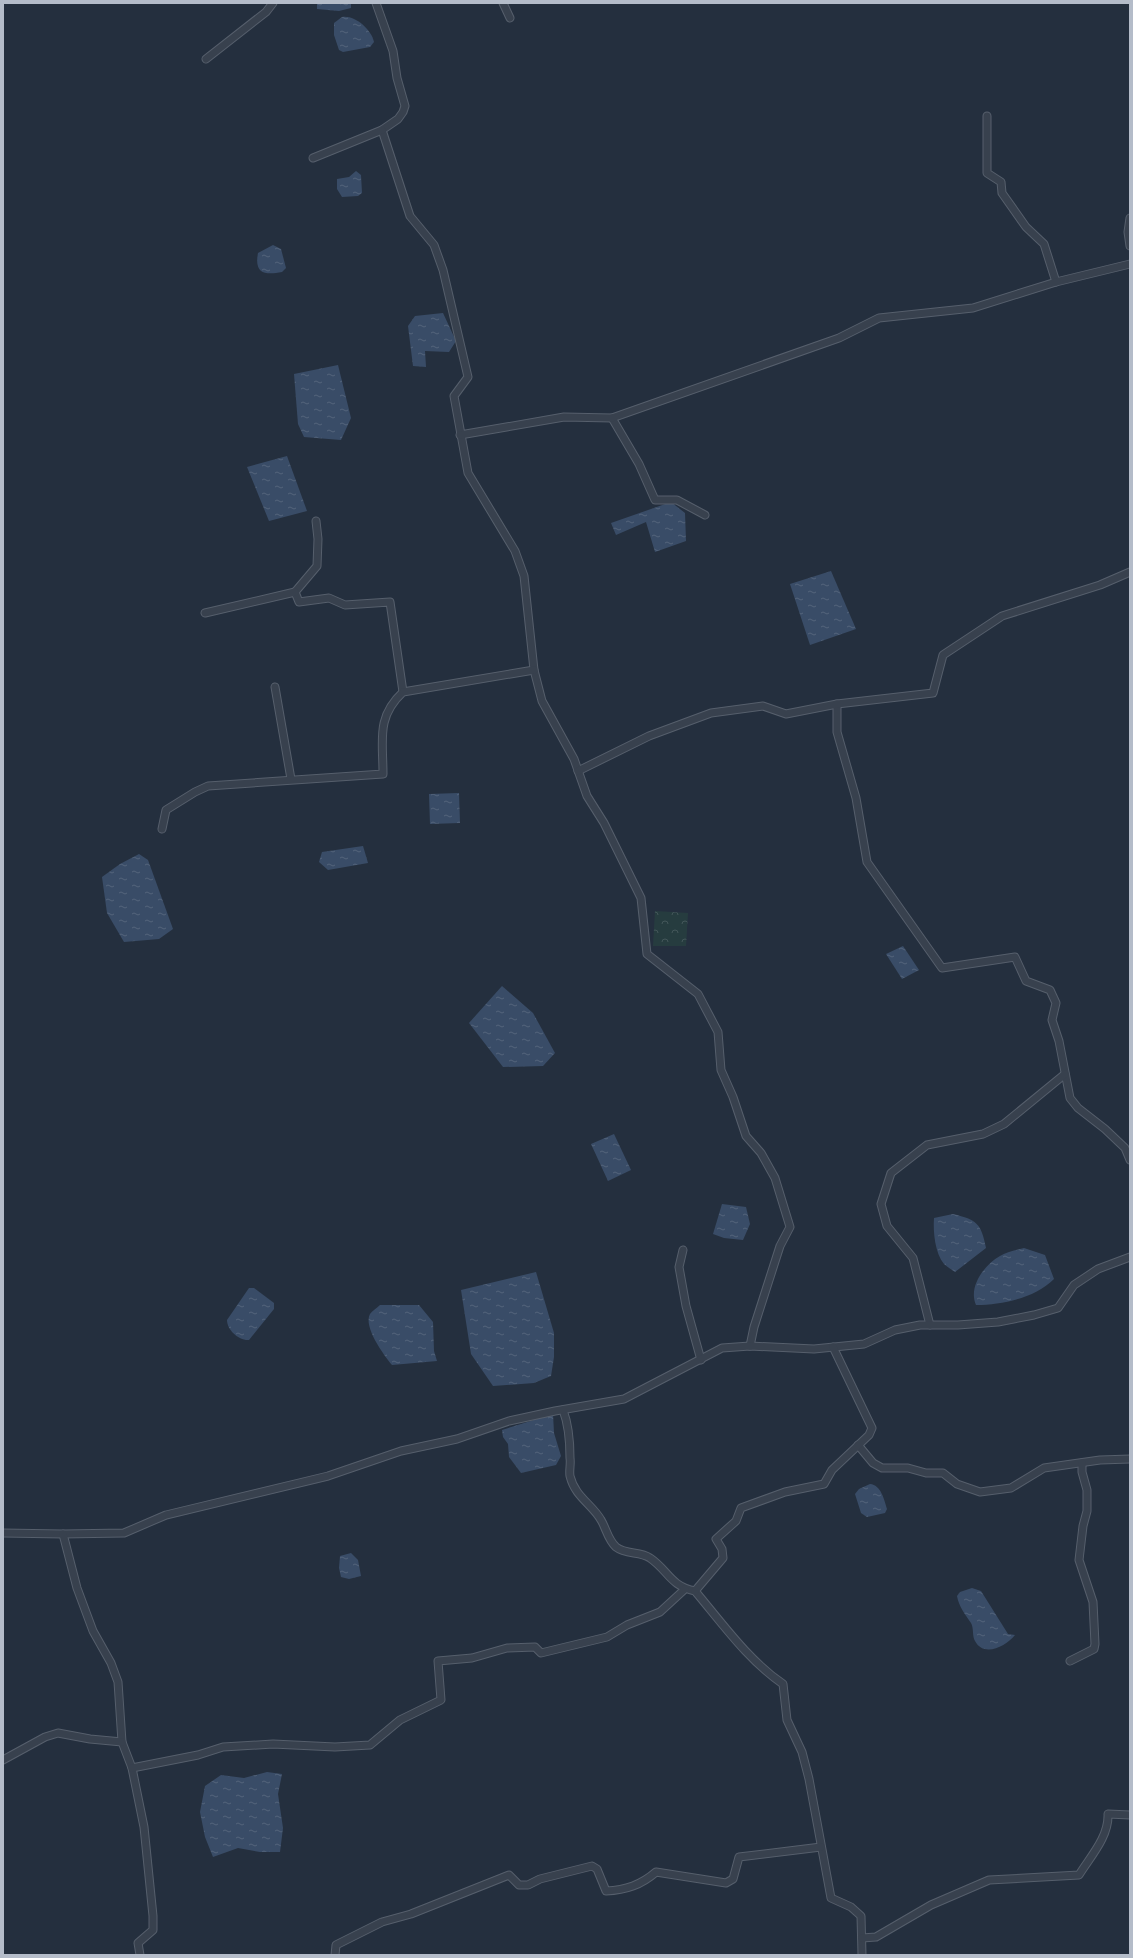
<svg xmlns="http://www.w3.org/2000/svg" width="1133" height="1958" font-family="'PT Sans',sans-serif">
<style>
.forest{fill:url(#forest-crowns)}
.water{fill:url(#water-ripples)}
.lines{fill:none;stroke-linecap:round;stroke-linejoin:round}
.minor-casing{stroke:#565f6c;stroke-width:9}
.minor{stroke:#38414e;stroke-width:7}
</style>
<defs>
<pattern id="forest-crowns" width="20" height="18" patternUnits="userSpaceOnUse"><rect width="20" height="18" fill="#263c3f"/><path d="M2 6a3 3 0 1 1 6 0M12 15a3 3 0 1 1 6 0" fill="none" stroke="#435659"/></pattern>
<pattern id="water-ripples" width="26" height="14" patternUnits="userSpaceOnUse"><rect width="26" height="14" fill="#394c67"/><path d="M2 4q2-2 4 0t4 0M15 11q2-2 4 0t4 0" fill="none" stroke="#53647b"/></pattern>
</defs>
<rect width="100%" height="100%" fill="#242f3e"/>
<!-- forest -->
<polygon class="forest" points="655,911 688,913 686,946 653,946"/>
<!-- water -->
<g class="water">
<polygon points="317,3 351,3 351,8 339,11 317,9"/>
<path d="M 342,17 C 355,15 371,29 374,42 L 370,47 L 343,52 L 339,50 L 334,35 L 334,23 Z"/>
<polygon points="356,171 361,175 362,193 358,196 342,197 337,189 337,179 349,177"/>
<path d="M 273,245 L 281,249 L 286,268 L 282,272 C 265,275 254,274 258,253 Z"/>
<polygon points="443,313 456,341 449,352 425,351 426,367 413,366 408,326 415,316"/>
<polygon points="338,365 351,418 341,440 304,437 298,424 294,374"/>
<polygon points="287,456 307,511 269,521 247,467"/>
<polygon points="671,502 685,513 686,541 655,552 646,522 616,535 611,523"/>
<polygon points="831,571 856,629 810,645 790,584"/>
<polygon points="459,793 460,823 430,824 429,794"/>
<polygon points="363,846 368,863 328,870 319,862 322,852"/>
<polygon points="139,854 148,860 173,929 159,939 124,942 107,913 102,877 120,864"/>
<polygon points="903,946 919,970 902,979 886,954"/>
<polygon points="502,986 533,1013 555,1053 543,1066 503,1067 469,1023"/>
<polygon points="614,1134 631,1170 608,1181 591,1144"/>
<polygon points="722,1204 746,1207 750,1224 743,1240 724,1238 713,1234"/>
<path d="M 953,1214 C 977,1220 981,1223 986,1248 L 955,1272 C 951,1269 947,1267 944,1264 C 935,1253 933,1232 934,1218 Z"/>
<path d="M 1024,1248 L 1045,1255 L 1054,1279 C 1035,1298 1002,1305 976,1305 C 968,1287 984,1265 1000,1256 C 1006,1252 1016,1250 1024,1248 Z"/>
<polygon points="536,1272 554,1333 554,1357 551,1376 534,1383 493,1386 471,1354 461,1290"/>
<path d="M 249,1288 L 254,1288 L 274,1303 L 274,1309 L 249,1340 C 239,1341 227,1330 227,1320 Z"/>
<path d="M 380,1305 L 419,1305 L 433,1322 L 434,1351 L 437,1361 L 392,1365 C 384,1355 363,1327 370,1314 C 372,1311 377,1308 380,1305 Z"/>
<polygon points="553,1414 554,1433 561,1456 556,1465 521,1473 509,1457 508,1444 503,1437 502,1430"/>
<path d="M 870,1484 C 881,1485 884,1499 887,1509 L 885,1513 L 867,1517 L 861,1513 L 855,1494 L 859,1489 Z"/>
<polygon points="351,1553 358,1560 361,1576 349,1579 341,1577 339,1568 340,1556"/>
<path d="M 972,1588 L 981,1591 L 1008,1634 L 1015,1635 C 1006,1646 984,1658 975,1641 C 972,1636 974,1628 971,1623 C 965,1614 959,1607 957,1596 L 960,1592 Z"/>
<polygon points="267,1772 282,1774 278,1794 283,1828 280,1852 260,1852 238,1848 213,1857 205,1837 200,1812 205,1786 221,1775 244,1778"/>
</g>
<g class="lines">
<!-- minor casing -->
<g class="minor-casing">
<g id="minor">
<polyline points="376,3 393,51 397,78 405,106 403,112 398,119 382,130 410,216 434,245 443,270 468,377 454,396 468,473 515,551 524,576 534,670 542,701 574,759 587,796 604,823 641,898 647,954 698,994 718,1032 721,1070 733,1097 746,1136 761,1153 775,1178 790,1227 780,1246 754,1327 750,1346"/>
<polyline points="503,3 510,18"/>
<polyline points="206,59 266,12 273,3"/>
<polyline points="987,116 987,173 1001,182 1002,193 1026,227 1044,244 1056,282"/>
<polyline points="313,158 382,130"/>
<polyline points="1130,218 1128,232 1130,246"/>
<polyline points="612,418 639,464 655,500 677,500 705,515"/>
<polyline points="460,435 564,417 612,418 839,338 879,318 973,308 1056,282 1130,264"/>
<polyline points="316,521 318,539 317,566 295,592 299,602 329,598 345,605 390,602 403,692"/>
<polyline points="205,613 295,592"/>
<polyline points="275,687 291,779"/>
<polyline points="837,704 837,732 856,798 867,862 942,968 1015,957 1026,981 1050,990 1056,1003 1052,1020 1059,1041 1070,1098 1078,1108 1105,1129 1125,1148 1130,1160"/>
<polyline points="578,771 649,736 711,713 763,706 786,714 837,704 933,693 943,655 1002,616 1100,585 1130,572"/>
<path d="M 162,829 L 166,810 L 195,792 L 208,786 L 383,774 C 383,740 376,717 403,692 L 534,670"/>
<polyline points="683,1250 679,1267 686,1306 701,1360"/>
<polyline points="930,1325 913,1258 887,1226 881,1204 891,1173 927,1145 983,1134 1004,1124 1065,1074"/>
<path d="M 563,1410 C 568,1423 570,1443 570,1458 C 571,1464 569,1470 570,1476 C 575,1497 592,1504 601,1520 C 606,1528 608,1540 616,1547 C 626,1555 640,1551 650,1558 C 668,1570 670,1586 695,1591 C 722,1623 748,1660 783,1684 L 787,1720 L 802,1752 L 809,1779 L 831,1898 L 851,1907 L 861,1916 L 862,1955"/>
<polyline points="858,1445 873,1463 882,1468 908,1468 926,1473 943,1473 957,1484 980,1492 1011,1488 1044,1468 1100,1460 1130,1459"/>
<polyline points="3,1533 63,1534 124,1533 166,1515 328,1476 401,1451 457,1439 509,1421 555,1411 624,1399 722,1348 750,1346 814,1349 864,1344 895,1330 920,1325 958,1325 998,1322 1034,1315 1058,1308 1074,1285 1098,1269 1130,1257"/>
<polyline points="63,1534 77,1588 93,1631 111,1663 118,1682 122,1742 132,1768 144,1827 153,1916 153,1930 138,1943 140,1955"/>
<polyline points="695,1591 723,1558 722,1549 716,1539 736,1521 741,1508 785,1492 824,1484 832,1470 869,1435 872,1428 833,1347"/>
<polyline points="1070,1661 1094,1649 1095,1644 1093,1602 1079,1560 1083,1526 1087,1511 1087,1490 1082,1472 1082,1463"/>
<polyline points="3,1760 45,1737 58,1733 90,1739 122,1742"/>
<polyline points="132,1768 198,1755 223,1747 273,1744 335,1747 370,1745 400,1720 441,1700 438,1661 472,1658 507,1648 535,1647 541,1653 607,1637 627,1625 660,1612 685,1589"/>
<path d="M 862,1938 L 876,1937 L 931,1905 L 989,1880 L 1079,1875 C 1090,1857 1109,1837 1108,1814 L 1130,1815"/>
<path d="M 335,1955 L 336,1945 L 382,1922 L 411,1914 L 509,1875 L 519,1885 L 528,1885 L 540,1879 L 592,1866 L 597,1869 L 606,1891 C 626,1890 641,1885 656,1872 L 726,1883 L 733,1879 L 739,1857 L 821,1847"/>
</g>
</g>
<!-- minor -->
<use href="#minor" class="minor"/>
</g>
<!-- border -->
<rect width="1133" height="1958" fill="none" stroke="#b4bcc9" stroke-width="8"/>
</svg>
